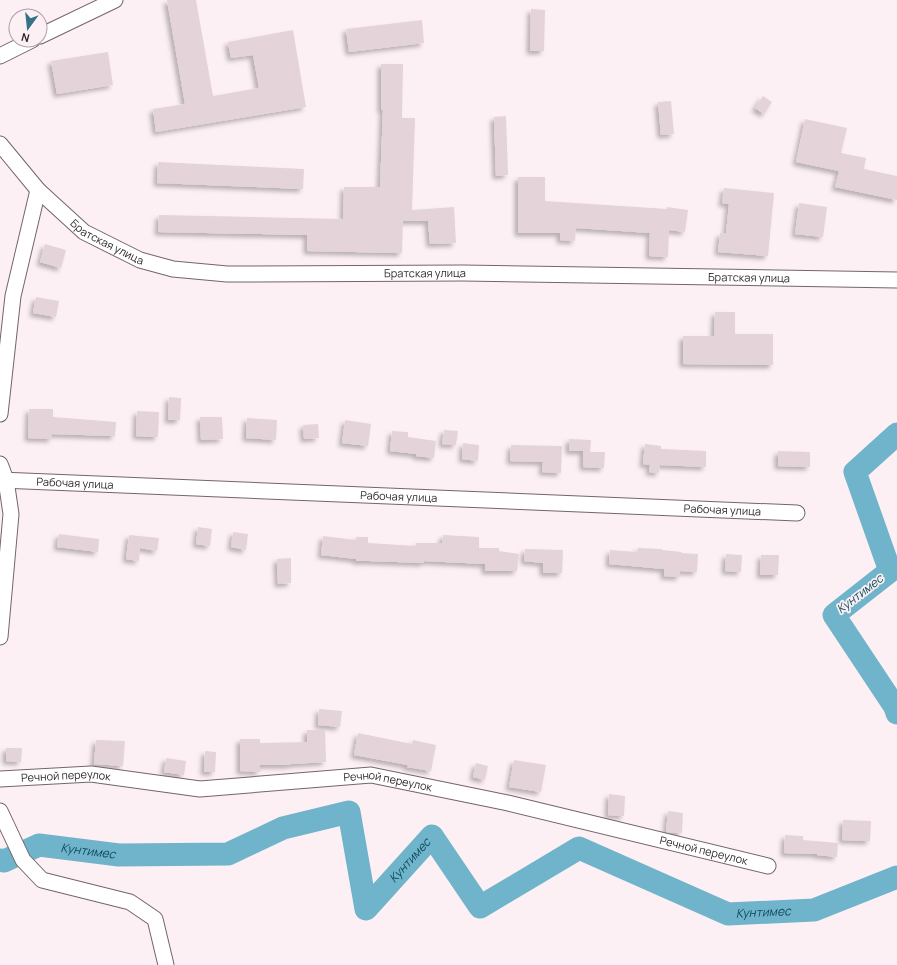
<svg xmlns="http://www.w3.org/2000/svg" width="897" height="965" viewBox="0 0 897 965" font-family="Manrope,sans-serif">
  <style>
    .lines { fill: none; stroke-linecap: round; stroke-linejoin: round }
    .river { stroke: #6fb4cb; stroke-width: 23 }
    .building { fill: #e4d4d9; filter: url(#shadow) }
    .minor-casing { stroke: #73656a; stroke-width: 17 }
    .minor { stroke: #fff; stroke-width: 15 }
    .labels { text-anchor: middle; stroke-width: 3.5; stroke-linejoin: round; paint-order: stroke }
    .street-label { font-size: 11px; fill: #30292b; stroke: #fdf0f4 }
    .water-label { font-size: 12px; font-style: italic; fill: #0e4a5b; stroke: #fdf0f4 }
  </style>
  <defs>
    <filter id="shadow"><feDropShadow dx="-3.5" dy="3.5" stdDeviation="2" flood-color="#0004"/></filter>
  </defs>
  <rect width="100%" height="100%" fill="#fdf0f4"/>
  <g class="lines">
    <g class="river">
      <path d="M897,434l-42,38 35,99 -56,44 61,92 2,6"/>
      <path id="s1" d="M0,860l4,1 35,-16 80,10 109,-1 55,-26 66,-16 17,97 66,-73 48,71 99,-59 149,66 86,-4 83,-33"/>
    </g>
  </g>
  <path class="building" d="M167,0h29l17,96 46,-8 -6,-33 -22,3 -3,-16 65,-12 13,77 -150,25 -3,-23 32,-5z
    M531,9l14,1 -1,41h-14z
    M422,20l2,23 -75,9 -3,-23z
    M108,52l5,33 -56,9 -6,-33z
    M381,64h22l-1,54h13l-3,92 42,-3 2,36 -26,1 -2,-23h-25l-1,32 -95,-2v-16l-149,-3 1,-17 184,4 1,-32h36l3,-77 -2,-1z
    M763,96l9,6 -8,12 -9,-6z
    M671,101l3,33 -13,1 -3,-33z
    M506,116l2,59 -12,1 -2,-59z
    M805,119l42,9 -6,25 25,5 -2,11 33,7v24l-62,-13 4,-16 -43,-9z
    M158,162l146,7 -1,20 -146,-6z
    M518,177h27v24l122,8v-2l21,3 -3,22 -16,-2 -1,27 -19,-1 1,-23 -74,-5 -1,13 -15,-1v-7h-42z
    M724,188l50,5 -6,63 -50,-4 2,-19 6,1 3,-30 -7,-1z
    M799,203l28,4 -4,30 -28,-3z
    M45,244l21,6 -5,18 -21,-6z
    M36,297l23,4 -3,16 -23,-4z
    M715,312h20v22h38v31l-90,-1v-28h31z
    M169,397l12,1 -1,22h-12z
    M29,409h24v8l63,5 -1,14 -63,-2v5l-24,-1z
    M137,411l22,1 -1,25 -22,-1z
    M200,417h22l1,22 -22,1z
    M247,418l30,2 -1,20 -30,-2z
    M345,420l26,4 -3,22 -26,-3z
    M318,424l1,14 -15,1 -1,-14z
    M444,430l14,1 -2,14 -14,-1z
    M392,431l16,1v5l28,4 -2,17 -18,-2 1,-2 -27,-3z
    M569,439l22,1 -1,12h15l-1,16 -21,-1v-16h-14z
    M463,443l16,2 -1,16 -16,-2z
    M645,444l16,2v3l45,2v16l-46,-2 -1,8 -10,-1 1,-7 -7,-1z
    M511,445l51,1 -1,27 -19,-1 1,-10 -33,-1z
    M778,451l32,1v15l-32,-1z
    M198,527l14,2 -2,17 -14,-2z
    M233,532l15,2 -2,16 -15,-3z
    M59,534l40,5 -1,13 -41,-5z
    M129,535l30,3 -2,13 -17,-3 -1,13 -13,-2z
    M443,535l36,2v11h20v3l20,3 -2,17h-32v-7l-61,-3v2l-56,-2h-12v-2l-35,-4 2,-19 33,4v-3h12v6l48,3v-3h26z
    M638,548l24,1v1l20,2 -1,1 17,1 -1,18 -17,-1v6l-16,-1v-7l-55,-5 1,-14 27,2z
    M525,549l38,1 -1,23h-19v-10l-19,-2z
    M726,554l16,1 -1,17 -16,-1z
    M761,555h18l-1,20h-18z
    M291,558v25l-13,1 -1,-25z
    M319,709l23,2 -2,16 -22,-2z
    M307,730h18l1,32 -35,2v1h-31v7l-20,-1v-32h20v4l47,-1z
    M358,733l54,11 1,-4 23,5 -5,26 -24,-4 1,-2 -54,-10z
    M96,740l29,1 -2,25 -29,-2z
    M6,748h16l-1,14 -15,-1z
    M205,751l11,1 -1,20h-11z
    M166,758l20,3 -2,14 -20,-3z
    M514,760l32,5 -5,27 -32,-5z
    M476,763l12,3 -3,14 -12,-3z
    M609,794l16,2 -1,20 -16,-1z
    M668,811l15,2 -1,20 -16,-1z
    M843,820l28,1 -1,20 -28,-1z
    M785,835l18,1v4l35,3 -1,14 -20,-2v-1l-33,-1z"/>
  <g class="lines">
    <defs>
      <g id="minor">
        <path d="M40,36l75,-36"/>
        <path d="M0,56l32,-16"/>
        <path id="s2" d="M0,144l38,46 46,42 56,28 33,9 54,5 236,-1 434,7"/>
        <path d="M0,414l13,-118 25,-106"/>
        <path d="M0,464l6,16 5,34 -11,123"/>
        <path id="s3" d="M0,480l797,33"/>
        <path id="s4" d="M0,779l91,-5 109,15 171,-14 137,28 260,63"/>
        <path d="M0,811l23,49 19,20 88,22 25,17 11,46"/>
      </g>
    </defs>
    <use href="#minor" class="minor-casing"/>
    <use href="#minor" class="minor"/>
  </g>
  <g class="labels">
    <g class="street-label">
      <text dy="4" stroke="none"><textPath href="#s2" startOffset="147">Братская улица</textPath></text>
      <text dy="4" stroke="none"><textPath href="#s2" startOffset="471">Братская улица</textPath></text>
      <text dy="4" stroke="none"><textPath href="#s2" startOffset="795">Братская улица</textPath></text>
      <text dy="4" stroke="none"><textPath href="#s3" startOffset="75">Рабочая улица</textPath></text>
      <text dy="4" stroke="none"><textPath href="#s3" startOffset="399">Рабочая улица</textPath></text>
      <text dy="4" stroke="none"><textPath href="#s3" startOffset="723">Рабочая улица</textPath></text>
      <text dy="4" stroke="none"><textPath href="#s4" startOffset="66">Речной переулок</textPath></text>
      <text dy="4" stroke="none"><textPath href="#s4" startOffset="390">Речной переулок</textPath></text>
      <text dy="4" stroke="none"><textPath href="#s4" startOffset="714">Речной переулок</textPath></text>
    </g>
    <g class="water-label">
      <text transform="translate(860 594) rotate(-38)" y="4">Кунтимес</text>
      <text dy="4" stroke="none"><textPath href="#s1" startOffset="92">Кунтимес</textPath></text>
      <text dy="4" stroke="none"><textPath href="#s1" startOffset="525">Кунтимес</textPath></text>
      <text dy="4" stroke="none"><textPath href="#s1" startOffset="957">Кунтимес</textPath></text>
    </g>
  </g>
  <g transform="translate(28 28) rotate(195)"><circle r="19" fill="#fdf0f4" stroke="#aba0a4"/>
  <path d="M0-3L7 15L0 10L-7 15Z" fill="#337287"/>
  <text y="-6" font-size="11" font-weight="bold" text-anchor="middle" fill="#30292b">N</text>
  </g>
</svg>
